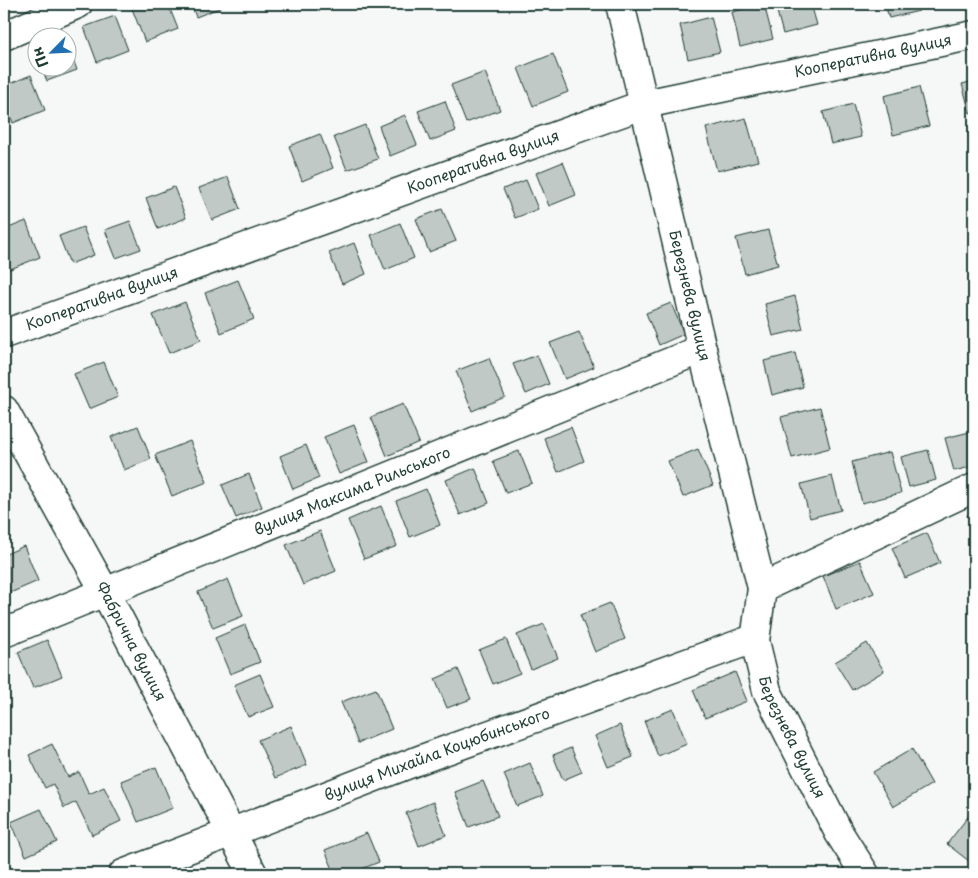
<svg xmlns="http://www.w3.org/2000/svg" width="978" height="878" viewBox="0 0 978 878" font-family="'Playpen Sans',sans-serif">
  <style>
    .building { fill: #c0c9c6; stroke: #1f3d34 }
    .lines { fill: none; stroke-linecap: round; stroke-linejoin: round }
    .minor-casing { stroke: #1f3d34; stroke-width: 31 }
    .minor { stroke: #fff; stroke-width: 28 }
    .labels { text-anchor: middle; stroke-width: 4; stroke-linejoin: round; paint-order: stroke }
    .street-label { font-size: 15px; fill: #1f3d34; stroke: #fff }
  </style>
  <rect width="100%" height="100%" fill="#f6f7f7"/>
  <filter id="ink" filterUnits="userSpaceOnUse"><feTurbulence type="fractalNoise" baseFrequency=".02" numOctaves="2"/><feDisplacementMap in="SourceGraphic" scale="10" xChannelSelector="R" yChannelSelector="G"/><feConvolveMatrix kernelMatrix="1 2 1 2 8 2 1 2 1" color-interpolation-filters="sRGB"/></filter>
  <g filter="url(#ink)">
    <path class="building" d="M137,4h31l10,25 -33,13 -14,-36z
      M191,4h30l1,3 -26,10z
      M764,4l9,35 -33,8 -8,-35z
      M775,4h36l6,21 -34,9z
      M885,4h32l2,7 -30,7z
      M115,16l13,34 -31,12 -13,-35z
      M711,17l9,35 -32,7 -8,-34z
      M68,45l9,25 -30,11 -5,-13h26z
      M553,54l15,38 -35,14 -15,-38z
      M485,72l15,38 -34,13 -15,-38z
      M31,75l14,35 -32,13 -9,-25v-12z
      M974,81v30l-4,2 -8,-29z
      M919,87l10,39 -36,9 -9,-39z
      M445,101l11,30 -26,10 -12,-30z
      M853,104l8,33 -30,7 -8,-32z
      M405,115l12,30 -27,11 -11,-30z
      M746,118l12,43 -41,10 -11,-43z
      M365,125l13,34 -31,11 -13,-33z
      M974,131v24l-6,-23z
      M320,134l13,34 -31,13 -13,-35z
      M563,162l13,33 -27,11 -13,-33z
      M228,177l12,32 -28,11 -13,-32z
      M526,180l12,29 -23,9 -12,-29z
      M174,187l12,31 -28,11 -12,-31z
      M442,209l14,32 -27,11 -13,-33z
      M26,221l14,36 -32,13 -4,-10v-30z
      M130,221l11,28 -25,9 -11,-28z
      M400,223l14,35 -29,12 -14,-35z
      M83,227l11,28 -24,9 -11,-28z
      M768,230l10,35 -33,9 -9,-36z
      M354,243l12,31 -24,10 -13,-31z
      M238,280l16,39 -33,14 -16,-40z
      M795,296l8,33 -30,7 -8,-32z
      M185,302l16,38 -32,13 -16,-38z
      M671,303l13,31 -25,11 -13,-32z
      M579,332l15,35 -29,12 -15,-36z
      M795,353l8,34 -31,8 -8,-34z
      M537,355l12,29 -23,10 -13,-30z
      M489,358l16,39 -33,14 -16,-40z
      M104,362l14,35 -29,12 -15,-35z
      M403,404l16,38 -32,14 -16,-39z
      M820,407l10,41 -38,10 -11,-41z
      M354,425l15,37 -30,12 -15,-37z
      M138,426l13,33 -27,11 -13,-33z
      M571,427l13,34 -26,11 -14,-34z
      M974,431v35l-20,5 -9,-33z
      M190,441l17,41 -35,14 -17,-41z
      M306,445l13,33 -26,11 -13,-33z
      M698,449l15,36 -30,12 -15,-36z
      M928,450l8,30 -27,7 -8,-30z
      M519,451l13,32 -26,10 -13,-32z
      M890,452l11,41 -39,10 -10,-41z
      M475,468l14,35 -29,12 -14,-35z
      M249,474l13,33 -26,11 -14,-33z
      M832,476l9,34 -31,8 -9,-34z
      M426,489l14,36 -30,12 -14,-36z
      M381,506l16,40 -33,13 -16,-39z
      M974,512v19l-7,-16z
      M320,531l16,40 -33,14 -17,-40z
      M927,533l13,30 -35,15 -13,-30z
      M24,546l14,35 -28,12 -6,-16v-22z
      M860,561l14,32 -38,16 -13,-33z
      M228,579l15,37 -30,12 -15,-36z
      M610,603l15,36 -30,13 -15,-37z
      M544,624l14,34 -27,11 -14,-34z
      M245,625l15,37 -30,12 -15,-36z
      M506,639l14,34 -27,11 -14,-34z
      M47,640l15,36 -29,12 -15,-36z
      M867,643l17,28 -32,19 -17,-28z
      M458,669l13,30 -24,9 -12,-29z
      M735,672l12,29 -42,17 -12,-28z
      M260,674l14,33 -26,10 -14,-32z
      M376,689l16,40 -34,14 -17,-41z
      M673,709l14,35 -29,12 -14,-35z
      M620,725l13,32 -25,10 -13,-31z
      M291,726l16,39 -32,13 -17,-38z
      M52,744l16,33 11,-5 10,22 15,-7 17,34 -29,14 -16,-33 -12,6 -11,-24 -8,4 -16,-33z
      M571,748l11,24 -19,8 -10,-25z
      M912,749l20,35 -39,23 -20,-35z
      M530,763l13,33 -26,10 -13,-32z
      M156,767l17,41 -35,14 -17,-41z
      M483,781l15,35 -29,11 -14,-35z
      M433,802l13,33 -27,11 -13,-33z
      M41,809l16,33 -31,14 -15,-34z
      M974,809v56l-27,-21z
      M367,833l12,29 -30,12h-14l-10,-24z"/>
    <g class="lines">
      <defs>
        <g id="minor">
          <path id="s1" d="M620,4l82,345 60,239 -7,53 12,50 72,142 26,41"/>
          <path d="M4,36l74,-32"/>
          <path id="s2" d="M4,334l641,-230 329,-69"/>
          <path id="s3" d="M4,410l101,182 148,282"/>
          <path d="M762,588l212,-100"/>
          <path id="s4" d="M4,633l698,-284"/>
          <path id="s5" d="M123,874l299,-115 323,-117 10,-1"/>
        </g>
      </defs>
      <use href="#minor" class="minor-casing"/>
      <use href="#minor" class="minor"/>
    </g>
  </g>
  <g class="labels">
    <g class="street-label">
      <text dy="5" stroke="none"><textPath href="#s2" startOffset="914">Кооперативна вулиця</textPath></text>
      <text dy="5" stroke="none"><textPath href="#s2" startOffset="509">Кооперативна вулиця</textPath></text>
      <text dy="5" stroke="none"><textPath href="#s1" startOffset="300">Березнева вулиця</textPath></text>
      <text dy="5" stroke="none"><textPath href="#s2" startOffset="104">Кооперативна вулиця</textPath></text>
      <text dy="5" stroke="none"><textPath href="#s4" startOffset="376">вулиця Максима Рильського</textPath></text>
      <text dy="5" stroke="none"><textPath href="#s3" startOffset="264">Фабрична вулиця</textPath></text>
      <text dy="5" stroke="none"><textPath href="#s1" startOffset="758">Березнева вулиця</textPath></text>
      <text dy="5" stroke="none"><textPath href="#s5" startOffset="336">вулиця Михайла Коцюбинського</textPath></text>
    </g>
  </g>
  <rect width="978" height="878" fill="none" stroke="#fff" stroke-width="20"/>
  <rect x="10" y="10" width="958" height="858" fill="none" stroke="#1f3d34" stroke-width="2" filter="url(#ink)"/>
  <g transform="translate(52 52) rotate(246)"><circle r="24" fill="#ffffff" stroke="#a5b1ae"/>
  <path d="M0-4L9 19L0 12L-9 19Z" fill="#1f6fb2"/>
  <text y="-8" font-size="14" font-weight="bold" text-anchor="middle" fill="#1f3d34">Пн</text>
  </g>
</svg>
